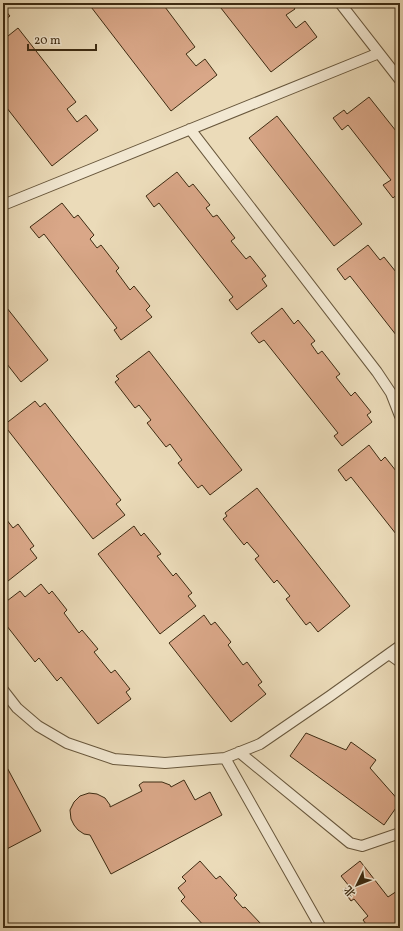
<svg xmlns="http://www.w3.org/2000/svg" width="403" height="931" viewBox="0 0 403 931" font-family="Vollkorn,'Noto Serif SC',serif">
  <style>
    .building { fill: #d9a788; stroke: #3d2b12 }
    .lines { fill: none; stroke-linecap: round; stroke-linejoin: round }
    .lane-casing { stroke: #68573c; stroke-width: 12 }
    .lane { stroke: #f2e8d2; stroke-width: 10 }
  </style>
  <rect width="100%" height="100%" fill="#ebdbb9"/>
  <filter id="stains"><feTurbulence type="fractalNoise" baseFrequency=".005" numOctaves="4"/><feColorMatrix values="0 0 0 0 .2 0 0 0 0 .09 0 0 0 0 .02 0 0 0 .5 -.17"/></filter>
  <radialGradient id="worn" r=".72"><stop offset=".6" stop-color="#630" stop-opacity="0"/><stop offset="1" stop-color="#630" stop-opacity=".3"/></radialGradient>
  <path class="building" d="M88,3h74l33,44 -9,7 10,12 9,-7 12,16 -46,36z
    M217,3h74l4,6 -9,6 10,13 9,-7 12,16 -46,35z
    M3,8l7,8 -7,5z
    M18,28l58,74 -9,7 10,13 9,-7 12,15 -46,36 -49,-63v-73l5,6z
    M369,97l31,39v56l-7,6 -10,-13 8,-5 -43,-55 -6,5 -9,-12 11,-8 3,4z
    M277,116l85,108 -28,22 -85,-108z
    M177,172l12,15 4,-3 17,21 -4,3 7,9 4,-2 18,23 -4,3 15,18 4,-3 16,20 -4,3 5,7 -30,24 -8,-10 4,-3 -74,-94 -5,4 -8,-11z
    M62,203l12,15 4,-3 16,20 -4,4 7,9 4,-3 18,23 -3,3 14,19 4,-4 16,20 -4,4 6,7 -31,23 -7,-10 3,-2 -73,-94 -5,4 -9,-11z
    M368,245l12,15 4,-3 16,20v1l-3,3 3,4v55l-50,-64 -5,4 -8,-11z
    M3,303l45,57 -27,22 -18,-23z
    M282,308l12,16 4,-4 17,21 -4,3 7,10 4,-3 18,23 -4,3 15,19 4,-4 16,20 -4,3 5,7 -30,24 -8,-10 4,-3 -74,-93 -5,3 -8,-10z
    M149,351l93,119 -32,25 -8,-10 -4,3 -20,-25 4,-3 -12,-16 -4,3 -19,-24 4,-3 -12,-15 -4,3 -20,-26 4,-3 -3,-3z
    M35,401l5,6 5,-4 76,97 -5,4 9,11 -32,24 -89,-114z
    M369,445l12,16 4,-4 15,19v4l-2,2 2,3v54l-49,-62 -5,4 -8,-11z
    M257,488l93,118 -32,26 -8,-10 -4,3 -20,-26 4,-3 -13,-16 -3,3 -19,-24 4,-3 -12,-14 -3,3 -21,-26 4,-3 -2,-3z
    M3,515l10,13 5,-4 16,22 -4,3 7,9 -34,27z
    M134,526l7,10 3,-3 17,21 -4,2 16,20 3,-3 16,20 -4,3 8,10 -36,28 -62,-80z
    M41,584l8,10 3,-3 15,19 -3,3 15,20 3,-3 16,19 -4,3 17,21 4,-3 15,19 -4,3 5,7 -33,25 -37,-47 -4,4 -18,-23 -4,4 -32,-41v-17l17,-13 5,6z
    M204,615l7,10 4,-3 16,20 -3,3 15,20 4,-3 15,20 -4,3 8,9 -35,28 -62,-79z
    M306,733l40,17 5,-8 25,18 -6,8 30,34 -16,23 -94,-69z
    M3,760l38,71 -38,20z
    M184,780l11,20 15,-8 12,23 -111,59 -21,-39 -6,-1 -6,-4 -4,-5 -3,-6 -1,-9 4,-8 6,-6 9,-3 8,1 8,4 5,7v2l32,-16 -3,-6 4,-3h19l8,3 1,2z
    M200,861l16,18 4,-3 17,19 -3,3 9,10 2,-1 16,17 -2,2 2,2h-47l-3,-3 -3,3h-2l-25,-27 4,-4 -7,-9 8,-7 -4,-4z
    M360,861l28,36 12,-8v39h-31l-6,-8 5,-4 -14,-17 -3,2 -8,-11 6,-4 -8,-10z"/>
  <g class="lines">
    <defs>
      <path id="lane" d="M340,3l60,77
        M190,129l187,243 14,21 9,23
        M3,205l376,-152
        M389,654l11,8
        M3,690l14,18 21,18 29,17 47,16 51,4 60,-5 35,-14 70,-48 70,-50
        M239,752l111,91 12,3 38,-13
        M225,758l96,170"/>
    </defs>
    <use href="#lane" class="lane-casing"/>
    <use href="#lane" class="lane"/>
  </g>
  <rect width="403" height="931" fill="none" stroke="#ebdbb9" stroke-width="16"/>
  <rect x="4" y="4" width="395" height="923" fill="none" stroke="#3d2b12" stroke-width="2"/>
  <rect x="8" y="8" width="387" height="915" fill="none" stroke="#3d2b12"/>
  <g transform="translate(357 885) rotate(227)" stroke="#f2e8d2" stroke-width="3" paint-order="stroke">
  <path d="M0-3L7 15L0 10L-7 15Z" fill="#3d2b12"/>
  <text y="-6" font-size="11" font-weight="bold" text-anchor="middle" fill="#3d2b12">北</text>
  </g>
  <path d="M28 44v6h68v-6" fill="none" stroke="#3d2b12" stroke-width="2"/>
  <text x="34" y="44" font-size="12" fill="#3d2b12" stroke="#f2e8d2" stroke-width="3" paint-order="stroke">20 m</text>
  <rect width="100%" height="100%" filter="url(#stains)"/>
  <rect width="100%" height="100%" fill="url(#worn)"/>
</svg>
